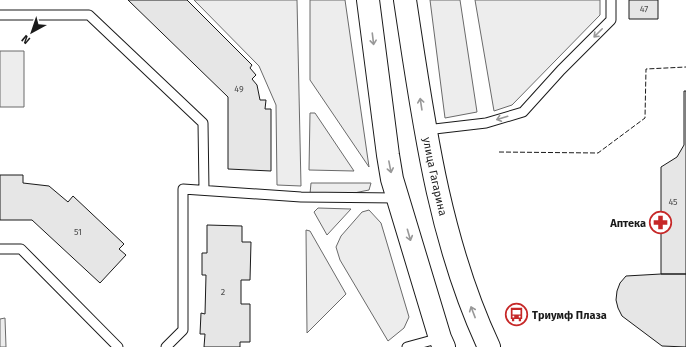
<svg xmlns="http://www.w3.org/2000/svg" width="686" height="347" viewBox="0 0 686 347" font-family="'Fira Sans',sans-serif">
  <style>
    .green { fill: #ededed; stroke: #6a6a6a }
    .building { fill: #e6e6e6; stroke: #1a1a1a }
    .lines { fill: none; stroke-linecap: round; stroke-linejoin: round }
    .lane-casing { stroke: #1a1a1a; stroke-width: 11 }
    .secondary-casing { stroke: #1a1a1a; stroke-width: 24 }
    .lane { stroke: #fff; stroke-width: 9 }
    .secondary { stroke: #fff; stroke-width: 22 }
    .fence { stroke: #1a1a1a; stroke-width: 1; stroke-dasharray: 5 2; stroke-linecap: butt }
    .oneway { stroke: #989898 }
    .labels { text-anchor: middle; stroke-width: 3; stroke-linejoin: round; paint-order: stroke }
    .number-label { font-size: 9px; fill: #4d4d4d }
    .street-label { font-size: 11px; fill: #1a1a1a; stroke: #fff }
    .poi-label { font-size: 11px; font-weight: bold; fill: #1a1a1a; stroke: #fff; text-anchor: end }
  </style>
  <rect width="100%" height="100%" fill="#fff"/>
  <path class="green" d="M194,0h103l4,186 -24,-1 -1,-80 -17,-39z
    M310,0h35l24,167 -59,-87z
    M430,0h30l17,112 -32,6z
    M475,0h125v15l-88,90 -18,6z
    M0,51h24v56h-24z
    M310,113h5l39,58 -45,-1z
    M311,183h60l-2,7 -15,3 -44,1z
    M318,208l33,1 -24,26 -13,-23z
    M369,210l12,13 28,94 -5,11 -16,13 -48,-81 -4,-13 5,-11 21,-24z
    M306,230l4,1 36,63 -39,39z
    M5,318l1,29h-6v-28z"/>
  <path class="building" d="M128,0h59l65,65 -2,3 6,7 -4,4 5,6 3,15h6l-1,9h6v62l-43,-2v-72z
    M629,0h29v19h-29z
    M684,91h2v183h-25v-107l16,-10 7,-12z
    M0,175h23v8l26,3 19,16 5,-6 51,48 -5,5 7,6 -26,28 -68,-63h-32z
    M207,225l35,1v16h9l-1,38h-9v24h9v38h-10v5h-36l1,-13h-5l1,-21 4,1 1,-39h-4v-22h5z
    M661,274h25v73l-24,-1 -40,-30 -4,-8 -2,-8 1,-9 3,-8 6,-7z"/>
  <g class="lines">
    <defs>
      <path id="lane" d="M0,15h89l114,108 1,67
        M426,130l60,-7 37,-11 38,-42 50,-50v-20
        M0,249h21l97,98
        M166,347l17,-17v-141l118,8 97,1
        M407,347l33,-9"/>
      <g id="secondary">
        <path d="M368,0l20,155 4,24 48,159 4,9"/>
        <path id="s1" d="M405,0c18,118 33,238 84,347"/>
      </g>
    </defs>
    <use href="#lane" class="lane-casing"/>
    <use href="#secondary" class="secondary-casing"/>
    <use href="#lane" class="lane"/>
    <use href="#secondary" class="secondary"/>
    <path class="fence" d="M499,152l99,1 47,-35 1,-49 40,-2"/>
  </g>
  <defs><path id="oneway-shaft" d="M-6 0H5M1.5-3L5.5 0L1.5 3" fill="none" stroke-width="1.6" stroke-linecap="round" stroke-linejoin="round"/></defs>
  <g class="oneway">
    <use href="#oneway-shaft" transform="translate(598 33) rotate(135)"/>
    <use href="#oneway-shaft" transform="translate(373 39) rotate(83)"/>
    <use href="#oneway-shaft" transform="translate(421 104) rotate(-99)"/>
    <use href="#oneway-shaft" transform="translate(502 118) rotate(163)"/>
    <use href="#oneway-shaft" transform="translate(390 167) rotate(79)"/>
    <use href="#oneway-shaft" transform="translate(409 235) rotate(74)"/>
    <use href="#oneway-shaft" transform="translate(473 312) rotate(-111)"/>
  </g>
  <defs>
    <symbol id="pharmacy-ring" viewBox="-11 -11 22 22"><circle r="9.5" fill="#fff" stroke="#c62828" stroke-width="1.5"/><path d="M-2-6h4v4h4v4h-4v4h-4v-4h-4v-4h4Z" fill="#c62828"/></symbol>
    <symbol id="bus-ring" viewBox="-11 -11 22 22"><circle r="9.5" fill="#fff" stroke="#c62828" stroke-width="1.5"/><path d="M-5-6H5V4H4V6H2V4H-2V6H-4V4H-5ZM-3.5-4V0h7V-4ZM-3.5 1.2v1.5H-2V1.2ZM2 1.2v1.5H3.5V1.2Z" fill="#c62828"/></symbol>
  </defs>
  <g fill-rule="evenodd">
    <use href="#pharmacy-ring" x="648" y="210" width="25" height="25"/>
    <use href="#bus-ring" x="504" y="302" width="25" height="25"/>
  </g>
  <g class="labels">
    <g class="number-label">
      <text x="644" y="12">47</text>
      <text x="239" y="92">49</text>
      <text x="673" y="205">45</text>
      <text x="78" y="235">51</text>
      <text x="223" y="295">2</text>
    </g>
    <g class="street-label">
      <text dy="4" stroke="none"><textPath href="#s1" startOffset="179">улица Гагарина</textPath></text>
    </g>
    <g class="poi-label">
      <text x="646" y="227">Аптека</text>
      <text x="532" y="319" text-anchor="start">Триумф Плаза</text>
    </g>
  </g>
  <g transform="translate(32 32) rotate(220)" stroke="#ffffff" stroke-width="3" paint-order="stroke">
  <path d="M0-3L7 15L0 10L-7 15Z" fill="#1a1a1a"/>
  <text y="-6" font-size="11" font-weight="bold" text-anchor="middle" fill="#1a1a1a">N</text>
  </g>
</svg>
